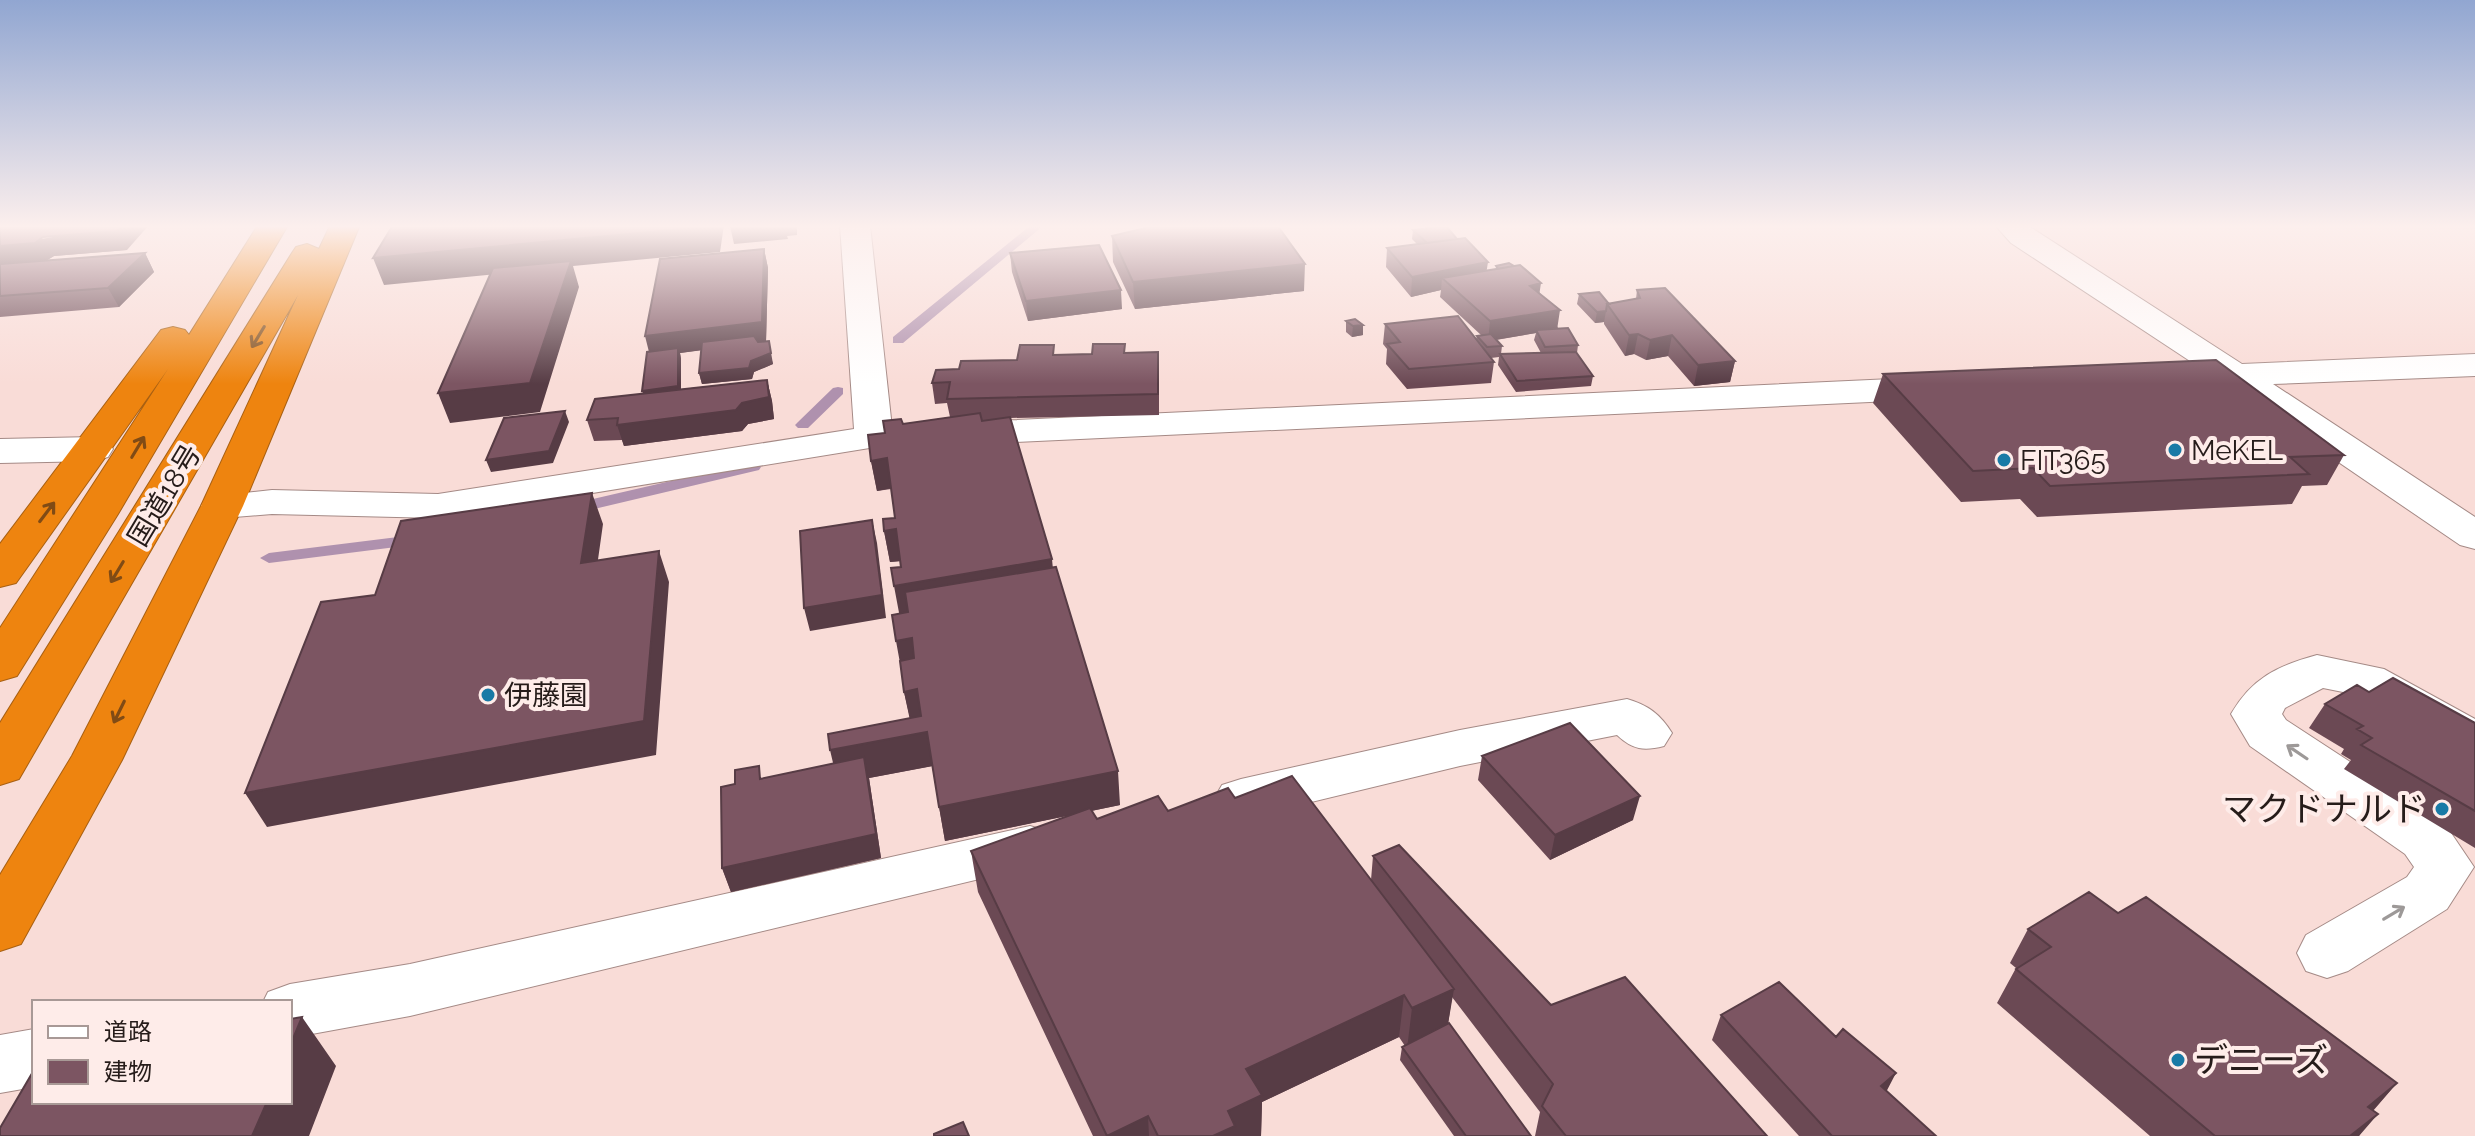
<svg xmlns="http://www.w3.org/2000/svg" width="2475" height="1136" viewBox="0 0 2475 1136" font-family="Raleway,'Noto Sans JP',sans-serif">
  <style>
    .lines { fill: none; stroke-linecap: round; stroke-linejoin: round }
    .stream { fill: #af91ae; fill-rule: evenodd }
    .minor-casing { stroke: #a58a86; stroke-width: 2 }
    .highway-casing { stroke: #a86013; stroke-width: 2 }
    .minor { fill: #fff; fill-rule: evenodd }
    .highway { fill: #ee840f; fill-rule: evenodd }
    .wall { fill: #6b4954; fill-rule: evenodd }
    .shaded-wall { fill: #573c45 }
    .building { fill: #7c5562; stroke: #573c45; stroke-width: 2 }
    .oneway { stroke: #804b15 }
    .oneway2 { stroke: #9d9998 }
    .poi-dot { fill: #197aa6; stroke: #feece9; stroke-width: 3 }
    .labels { text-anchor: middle; stroke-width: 8; stroke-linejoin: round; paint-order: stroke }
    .poi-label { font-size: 28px; fill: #261c1a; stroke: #feece9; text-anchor: start }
    .street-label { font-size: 28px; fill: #261c1a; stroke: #feece9 }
    .near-poi-label { font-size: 34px; fill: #261c1a; stroke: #feece9; text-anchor: end }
  </style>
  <rect width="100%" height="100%" fill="#f9dcd7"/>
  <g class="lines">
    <path class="stream" d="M1031,225h13l-141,118h-10v-6z
      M838,387l5,1v6l-35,34h-10l-3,-3 3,-3 35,-34z
      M753,462l8,5 -2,3 -186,44 -8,-5 2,-4z
      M414,535l6,1 3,4 -3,4 -151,19 -9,-5 9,-5z"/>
    <defs>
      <path id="minor" d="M840,225h30l23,212 -5,8 -450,73 -166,-4 -50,4 -15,-3 -6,-9 6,-9 65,-7 166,4 416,-65z
        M1995,225h32l215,139 233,-10v22l-202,8 202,133v32l-15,-4 -233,-159 -52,2 -13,-3 -5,-8 5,-8 34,-4 -185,-122z
        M1935,377l13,3 5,8 -5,8 -13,3 -982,46 -14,-3 -5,-8 5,-8 14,-3z
        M94,437l14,4 5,8 -5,8 -14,4 -94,2v-24z
        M2317,655l67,14 91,50v41l-18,-5 -104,-61 -30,-6 -38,20 -3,6 4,6 159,104 29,43 -27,42 -99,62 -21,7 -21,-7 -9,-18 9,-18 101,-58 7,-10 -9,-13 -155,-108 -19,-32c21,-36 46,-48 86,-59z
        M1627,699c21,6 33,15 45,34l-8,13c-20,5 -31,4 -47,-11l-157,31 -219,53 -19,-6 -8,-14 8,-14 19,-6 219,-49z
        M1030,826l20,6 8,15 -8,15 -640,154 -120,22v-36h-27l5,-10 22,-8 120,-20z
        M34,1029v58l-34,6v-58z"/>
      <path id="highway" d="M258,225h30l-170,289 -101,162 -17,5v-53l168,-259 -152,214 -16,4v-43l161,-214 12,-3 12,3 4,5z
        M327,225l32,2 -116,279 -121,254 -101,184 -21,7v-76l72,-119 129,-250 97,-211 -279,484 -19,6v-62l292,-470 4,-6 11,-3 12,5 10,-21z"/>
    </defs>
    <use href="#minor" class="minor-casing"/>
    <use href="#highway" class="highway-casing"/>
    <use href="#minor" class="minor"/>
    <use href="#highway" class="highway"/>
  </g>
  <path class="wall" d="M1413,230l44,9 29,32 10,-2v-3l44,27 18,35 20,17 -1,8 16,23 -2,10 -75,6 -18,-27 1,-8 -8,1 3,4 -3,21 -84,6 -21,-25 1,-15 -4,-5 2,-20 91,15 1,-3 4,-1 -41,-38 1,-7 -30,7 -25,-30 1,-19 30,-4 -5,-5zM1536,333l-2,7 7,13 -40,1 1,-8 -6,-6z
    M1112,236l192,55 -169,18 -22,-47z
    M0,246l127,4 -73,6 -7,4 98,-7 9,19 -35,35 -119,10z
    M764,249l4,19 -2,73 7,23 -19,8 -2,7 -50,5 -3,-11 2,-23 -21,3 1,6v30l86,-9 5,21 2,18 -26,5 -6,7 -118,15 -2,-6 -28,1 -7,-21 56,-27 6,-42z
    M1010,253l112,56 -94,12 -16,-49z
    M1637,290l98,71 -5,21 -36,4 -26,-30 -22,4 -12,-6 -9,2 -21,-32v-2l-9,1 -18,-19 2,-10 30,10 27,-5z
    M1355,319l8,16 -11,2 -6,-5v-11z
    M1125,344v9l34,20v42l-149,3 110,387 -29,6 6,8 71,-8 67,-13 136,82 2,-24 178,149 216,131h-232l5,-24 -88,-115 -4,27 83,112h-77l-54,-76 2,-13 3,-1 -6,-9 -137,65 -1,34h-168l-115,-244 -7,-41 100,-36 -126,26 -13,-75 -63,12 12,80 -150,34 -9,-24 41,-89 70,-15 77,-46 -6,-26 -5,-78 1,-53 -10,1 -6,-31 11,-13 -4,-29 -14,2 -6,-30 14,-28 18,-9 47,-7 -3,-14 -12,1 -3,-21 27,-14 96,-14 37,-1z
    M1883,374l461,81 -17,30 -25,1 -10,18 -255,13 -17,-18 -59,3 -88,-99z
    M2325,704l150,19v125l-131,-79 7,-9 -10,-6 3,-5 -35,-21z
    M1482,756l151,64 -83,40 -72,-80z
    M2118,913l279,170 -24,28 -14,25h-209l-153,-133 19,-35 -6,-5 18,-34z
    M1721,1015l165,76 50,45h-137l-87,-96z"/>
  <path class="shaded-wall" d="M123,225h26l-22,25 -73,6 -8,5 -46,22v-37z
    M159,225h24l-23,2z
    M714,225h10l-4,27 -147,14 6,21 -39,125 -90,11 -12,-30 131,-126 -185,18 -11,-27z
    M738,225h59v10l-10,1 1,3 -54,5 -4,-18z
    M764,249l4,19 -2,74 -86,11 1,6v38l-35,5 -4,-11 8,-35 -5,-20z
    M145,253l9,19 -35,35 -11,-19z
    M1488,262l-3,19 -43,-3 -1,12 -30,7 1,-20z
    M1305,264l-1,27 -169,18 -2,-27z
    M1541,283l-3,20 -8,-17z
    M1121,290l1,19 -94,12 -2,-20z
    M1560,310l-3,20h-21v3l-48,8 2,-20z
    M1606,311l-2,11 -9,1 2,-11z
    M1363,325v10l-11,2 1,-11z
    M1638,334l-4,20 -9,2 4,-21z
    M1672,335l-4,21 -22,4 4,-20z
    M769,341l4,23 -19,8 -2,7 -50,5 -3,-11 52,-12z
    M1735,361l-5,21 -36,4 4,-21z
    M767,380l5,21 2,18 -26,5 -6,7 -118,15 -7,-21z
    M565,411l4,11 -16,41 -62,9 -5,-12z
    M887,458l5,30 -15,3 -6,-30z
    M592,493l11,31 -10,71 -12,-32z
    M872,520l5,23 9,75 -76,13 -6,-23z
    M896,529l6,32 -12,1 -6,-31z
    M659,551l10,31 -13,173 -389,72 -22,-34z
    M1052,559l3,32 -155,27 -6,-32z
    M912,638l6,33 -16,3 -6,-33z
    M917,689l6,33 -12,3 -7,-33z
    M927,732l6,34 -64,12 12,80 -150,34 -9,-24 116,-84 -8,-34z
    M1118,771l2,34 -175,36 -6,-34z
    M1640,796l-7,24 -83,40 5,-25z
    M1454,989l-7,41 -40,19 5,-41z
    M1404,995l-5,42 -137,65 -1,34h-48l33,-67z
    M302,1017l34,49 -27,70h-57l15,-34h23v-56z
    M1896,1073l-13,25 -2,-12z
    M2397,1083l-30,34 1,-10z
    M2378,1114l-19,22h-9z
    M1148,1116l1,20h-41z"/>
  <path class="building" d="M0,225h123l-6,6 -74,6 -8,6 -35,3z
    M393,225h321v1l-341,32z
    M1158,225h119l28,39 -172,18 -21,-46z
    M1446,226l11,13 -30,4 -14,-13z
    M1465,238l23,24 -76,15 -25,-29z
    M1099,245l22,45 -95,11 -16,-48z
    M764,249l-2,73 -117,14 15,-77z
    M145,253l-37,35 -108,8v-32z
    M571,261l-41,122 -92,10 55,-125z
    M1509,263l5,3 -16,3 -2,-3z
    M1520,265l21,18 -11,3 30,24 -70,11 -48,-43z
    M1665,288l70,73 -37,4 -26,-30 -22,5 -12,-6 -9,1 -22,-31 33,-6 -3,-8z
    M1599,292l10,12h-2l-1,7 -9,1 -18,-18z
    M1458,316l36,46 -85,7 -22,-25 13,-2 -15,-18z
    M1355,319l8,6 -10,1 -7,-5z
    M1568,328l10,17 -33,2 -9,-17z
    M1491,334l11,12 -15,1 -10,-11z
    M754,336l4,6 11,-1 2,12 -20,8 -2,7 -50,5 3,-31z
    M1093,344h32l-1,9 34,-1v42l-211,5 3,-17 -18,1 4,-13 23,-1 2,-8 56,-1 3,-15h34l-1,10 39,-1z
    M678,348v38l-36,5 5,-39z
    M1576,352l17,24 -76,5 -17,-27z
    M2216,360l128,95 -54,2 19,17 -259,12 -17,-18 -60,3 -90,-97z
    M767,380l2,17 -27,6 -6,7 -119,15 1,-7 -31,2 8,-21z
    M565,411l-16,40 -63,9 18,-42z
    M980,413l2,8 28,-4 42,142 -158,27 -3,-18 10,-1 -5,-38 -12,2 -1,-12 12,-1 -8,-60 -16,3 -3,-26 17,-2 -2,-12 18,-2 2,5z
    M592,493l-11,70 78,-12 -15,170 -399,72 76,-191 54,-7 26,-74z
    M872,520l10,75 -78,13 -4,-77z
    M1056,567l62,204 -179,36 -12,-75 -97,18 -2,-16 93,-18 -4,-27 -13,3 -4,-31 14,-3 -2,-20 -16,3 -4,-26 16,-3 -3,-20z
    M2393,678l82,45v88l-114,-66 11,-7 -15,-9 6,-3 -38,-22 32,-19 12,7z
    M1570,723l70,73 -85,39 -73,-79z
    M864,757l12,77 -154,34 -1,-81 14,-3v-14l24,-4 1,13z
    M1292,776l162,213 -42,19 -8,-13 -158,74 16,26 -34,16 7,15 -22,10h-55l-10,-20 -41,20 -136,-285 119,-43 7,11 61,-23 10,15 60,-23 7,10z
    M1399,845l152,160 74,-28 142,159h-201l-24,-30 11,-22 -180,-228z
    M2089,892l29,21 28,-16 251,186 -29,24 10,7 -28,22h-135l-199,-167 35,-22 -23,-18z
    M1779,982l57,55 7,-8 53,44 -15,13 55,50h-104l-111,-121z
    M302,1017l-12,29v-27z
    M1449,1023l82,113h-65l-64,-89z
    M34,1070v32h233l-15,34h-252v-8z
    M963,1122l6,14h-35v-2z"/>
  <defs><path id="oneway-shaft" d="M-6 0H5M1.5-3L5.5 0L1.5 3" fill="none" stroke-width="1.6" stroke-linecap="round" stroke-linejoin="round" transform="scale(2)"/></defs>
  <g class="oneway">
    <use href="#oneway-shaft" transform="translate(258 337) rotate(121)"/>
    <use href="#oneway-shaft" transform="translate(138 447) rotate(-59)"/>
    <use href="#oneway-shaft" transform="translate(47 512) rotate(-53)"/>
    <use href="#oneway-shaft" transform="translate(117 572) rotate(121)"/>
    <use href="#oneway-shaft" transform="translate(119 712) rotate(116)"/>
  </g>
  <g class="oneway2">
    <use href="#oneway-shaft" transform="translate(2297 752) rotate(-146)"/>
    <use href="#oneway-shaft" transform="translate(2394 913) rotate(-31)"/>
  </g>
  <linearGradient id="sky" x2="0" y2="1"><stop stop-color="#91a6d1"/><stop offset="0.59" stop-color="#fcefed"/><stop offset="1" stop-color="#fcefed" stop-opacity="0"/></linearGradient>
  <rect width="2475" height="384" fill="url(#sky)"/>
  <g class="poi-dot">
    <circle cx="2175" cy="450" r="8"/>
    <circle cx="2004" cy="460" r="8"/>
    <circle cx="488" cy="695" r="8"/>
    <circle cx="2442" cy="809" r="8"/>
    <circle cx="2178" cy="1060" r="8"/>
  </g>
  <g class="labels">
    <g class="poi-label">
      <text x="2191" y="460">MeKEL</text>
      <text x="2020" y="470">FIT365</text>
      <text x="504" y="705">伊藤園</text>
    </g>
    <g class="street-label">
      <text transform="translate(164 495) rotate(-59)" y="10">国道18号</text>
    </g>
    <g class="near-poi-label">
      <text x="2426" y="821">マクドナルド</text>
      <text x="2194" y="1072" text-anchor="start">デニーズ</text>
    </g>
  </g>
  <rect x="32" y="1000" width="260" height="104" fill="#feece9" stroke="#a89996" stroke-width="2"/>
  <rect x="48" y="1026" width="40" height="12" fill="#ffffff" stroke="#a89996" stroke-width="2"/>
  <text x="104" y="1040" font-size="24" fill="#261c1a">道路</text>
  <rect x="48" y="1060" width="40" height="24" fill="#7c5562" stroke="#a89996" stroke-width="2"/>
  <text x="104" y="1080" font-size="24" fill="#261c1a">建物</text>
</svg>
